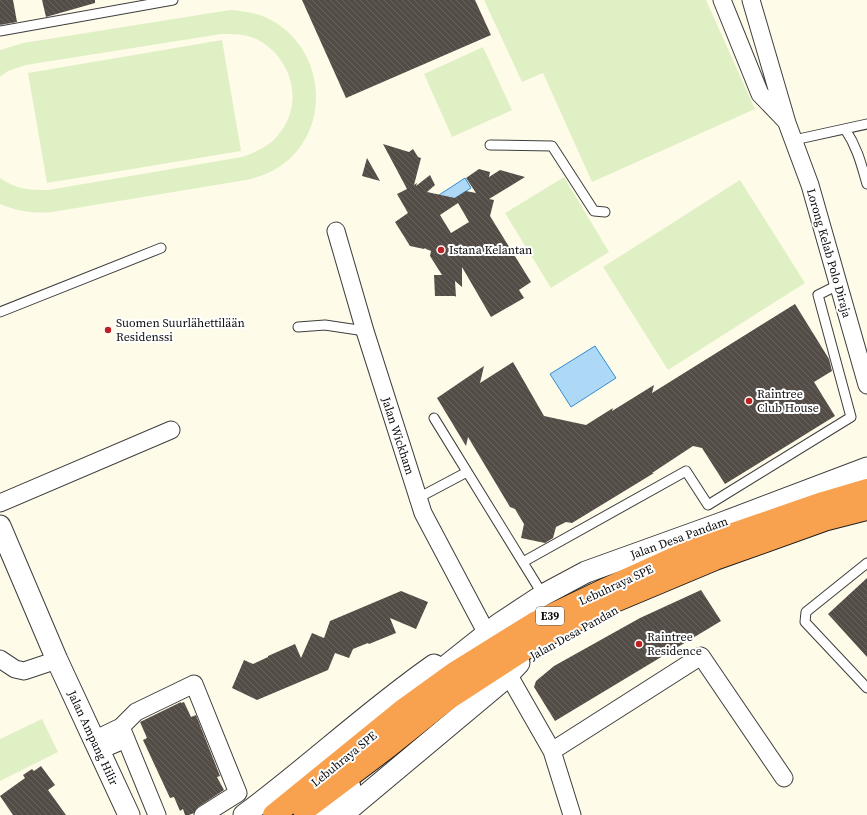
<svg xmlns="http://www.w3.org/2000/svg" width="867" height="815" viewBox="0 0 867 815" font-family="'Source Serif 4',serif">
  <style>
    .pitch { fill: #e0f0c5 }
    .water { fill: #add9f7; stroke: #328cd0 }
    .building { fill: url(#building-back-hatch); fill-rule: evenodd }
    .lines { fill: none; stroke-linecap: round; stroke-linejoin: round }
    .service-casing { stroke: #3e3e3e; stroke-width: 11 }
    .minor-casing { stroke: #3e3e3e; stroke-width: 19 }
    .tertiary-casing { stroke: #3e3e3e; stroke-width: 23 }
    .motorway-casing { stroke: #1c1c1c; stroke-width: 24 }
    .service { stroke: #fff; stroke-width: 9 }
    .minor { stroke: #fff; stroke-width: 17 }
    .tertiary { stroke: #fff; stroke-width: 21 }
    .motorway { stroke: #f8a14e; stroke-width: 22 }
    .poi-dot { fill: #be2123; stroke: #fff; stroke-width: 1.5 }
    .labels { text-anchor: middle; stroke-width: 4; stroke-linejoin: round; paint-order: stroke }
    .shield { fill: #fff; stroke: #545454; stroke-width: 1 }
    .shield-label { font-size: 11px; font-weight: bold; fill: #0b0b0b }
    .poi-label { font-size: 12px; fill: #0b0b0b; stroke: #fff; text-anchor: start }
    .street-label { font-size: 12px; fill: #0b0b0b; stroke: #fff }
  </style>
  <defs>
    <pattern id="building-back-hatch" width="6" height="6" patternUnits="userSpaceOnUse"><rect width="6" height="6" fill="#544d47"/><path d="M-1 5l2 2M0 0l6 6M5-1l2 2" fill="none" stroke="#68625d"/></pattern>
  </defs>
  <rect width="100%" height="100%" fill="#fffbe9"/>
  <path class="pitch" d="M484,0h222l49,109 -163,73 -49,-109 -21,9z
    M230,10c14,1 27,3 39,9 56,28 64,109 13,146 -11,8 -23,12 -36,15l-194,32c-19,2 -35,-1 -52,-8v-26c16,11 28,12 48,12l194,-33c12,-4 22,-9 32,-17 3,-3 5,-7 8,-10 21,-30 9,-71 -22,-89 -12,-7 -26,-7 -39,-7l-195,31 -18,6 -8,6v-27l23,-7z
    M222,40l19,111 -194,32 -19,-110z
    M483,47l29,63 -60,27 -28,-63z
    M564,177l45,75 -58,36 -46,-75z
    M740,180l65,103 -137,87 -65,-103z
    M42,719l16,33 -58,29v-42z"/>
  <path class="water" d="M465,178l6,10 -27,17 -5,-10z
    M595,346l21,32 -45,29 -21,-33z"/>
  <path class="building" d="M0,0h13l4,22 -17,3z
    M42,0h53v3l-49,14z
    M302,0h173l16,35 -145,63z
    M383,144l26,8 4,-3 5,8 3,1 -7,27 3,-2 -1,3 14,-11 5,10 -8,7 28,6 11,-7 10,2 -10,-15 13,-9 11,3 -1,5 11,-7 25,7 -36,22 5,1 -4,16 41,66 -12,8 5,8 -33,19 -29,-50v20l-7,-6 1,16 -1,-1h-20l-1,-21h8l-12,-19 1,-5 -5,-2 -1,-1 -1,1 -14,-3 -15,-24 13,-9 -11,-19 10,-5zM458,203l11,19 -18,11 -11,-18z
    M367,158l13,23 -18,-5z
    M795,304l34,55 3,12 -18,11 21,34 -110,68 -23,-36 -9,-2 -41,27h2l-82,50 -6,-1 -10,5 -3,11 -8,5 -24,-5 3,-14 -9,-15 -5,-2 -42,-70 -2,9 -29,-48 47,-32 -4,17 33,-21 31,54 42,9 27,-17 -1,3 42,-26 -2,8z
    M867,578v79l-39,-43z
    M701,590l20,31 -166,100 -21,-34 2,-6 18,-15 86,-48z
    M401,591l27,11 -12,27 -26,-11 6,15 -27,11 -1,-1 -15,6 -4,9 -14,-5 -7,17 -71,30 -25,-12 12,-28 9,4 15,-7v-1l27,-12 6,14 11,-25 12,5 6,-17z
    M181,702v1l3,-1 7,15 5,-2 24,61 -3,1 7,13 -26,17 -4,6 -5,2h-4l-2,-6 -3,2 -6,-14 -4,1 -27,-58 4,-2 -7,-16z
    M41,766l14,19 -7,5 18,25h-53l-13,-19 25,-18 -2,-3 9,-6 2,2z"/>
  <g class="lines">
    <defs>
      <path id="service" d="M0,31l173,-31
        M845,129c12,18 16,34 22,55
        M794,140l73,-16
        M490,145l62,1 42,65 11,1
        M0,312l161,-64
        M298,327l27,-2 40,6
        M434,418l109,177
        M418,498l49,-26
        M523,562l163,-91 22,34 143,-88 -33,-122 20,-10
        M867,563l-61,49 -1,10 62,66"/>
      <path id="minor" d="M722,0l38,94 26,27
        M751,0l36,123 23,62 57,200
        M336,231l29,100 58,182 62,117
        M0,503l171,-73
        M0,659l15,10 9,2 33,-11
        M508,674l44,77 20,64
        M94,740l27,-13
        M98,751l28,-12
        M552,751l149,-95 83,122
        M157,815l-36,-88 15,-15 58,-28 44,109 -35,22"/>
      <path id="tertiary" d="M0,526l57,134 72,155
        M426,682l73,-58 44,-29 43,-23 136,-49 145,-55
        M244,815c65,-48 124,-104 190,-150
        M317,815l33,-28
        M342,815l159,-133 18,-19"/>
      <path id="motorway" d="M304,810l85,-64 60,-48 94,-61 67,-34 105,-44 112,-40 40,-10
        M274,815l128,-104 54,-39 79,-49 69,-33 106,-48 113,-39 44,-13"/>
    </defs>
    <use href="#service" class="service-casing"/>
    <use href="#minor" class="minor-casing"/>
    <use href="#tertiary" class="tertiary-casing"/>
    <use href="#motorway" class="motorway-casing"/>
    <use href="#service" class="service"/>
    <use href="#minor" class="minor"/>
    <use href="#tertiary" class="tertiary"/>
    <use href="#motorway" class="motorway"/>
  </g>
  <g class="poi-dot">
    <circle cx="441" cy="250" r="4"/>
    <circle cx="108" cy="330" r="4"/>
    <circle cx="749" cy="401" r="4"/>
    <circle cx="639" cy="644" r="4"/>
  </g>
  <g class="labels">
    <rect class="shield" x="536" y="607" width="28" height="18" rx="3"/>
    <g class="shield-label">
      <text x="550" y="620">E39</text>
    </g>
    <g class="poi-label">
      <text x="449" y="254">Istana Kelantan</text>
      <text x="116" y="327">Suomen Suurlähettilään<tspan x="116" dy="14">Residenssi</tspan></text>
      <text x="757" y="398">Raintree<tspan x="757" dy="14">Club House</tspan></text>
      <text x="647" y="641">Raintree<tspan x="647" dy="14">Residence</tspan></text>
    </g>
    <g class="street-label">
      <text transform="translate(829 253) rotate(74)" y="4">Lorong Kelab Polo Diraja</text>
      <text transform="translate(398 436) rotate(72)" y="4">Jalan Wickham</text>
      <text transform="translate(679 538) rotate(-20)" y="4">Jalan Desa Pandam</text>
      <text transform="translate(616 585) rotate(-25)" y="4">Lebuhraya SPE</text>
      <text transform="translate(574 633) rotate(-29)" y="4">Jalan Desa Pandan</text>
      <text transform="translate(93 738) rotate(65)" y="4">Jalan Ampang Hilir</text>
      <text transform="translate(344 759) rotate(-39)" y="4">Lebuhraya SPE</text>
    </g>
  </g>
</svg>
